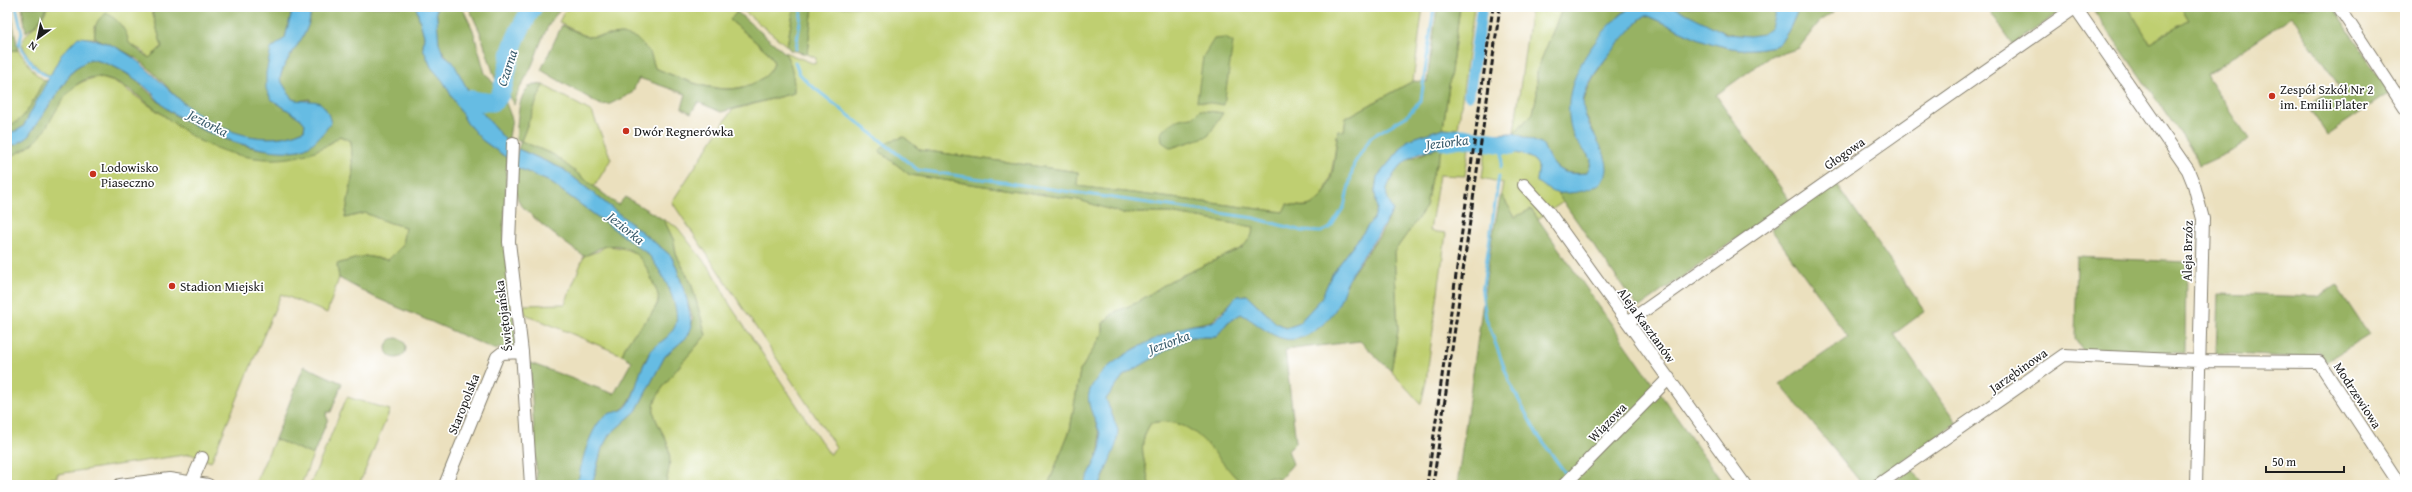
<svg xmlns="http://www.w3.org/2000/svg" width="2412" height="492" viewBox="0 0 2412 492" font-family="'Gentium Book Plus',serif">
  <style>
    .green { fill: #bfcf71; stroke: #6e7646; fill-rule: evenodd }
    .forest { fill: #97b263; stroke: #5a6740 }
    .water { fill: #66bce3; stroke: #416c80 }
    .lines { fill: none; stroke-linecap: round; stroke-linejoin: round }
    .stream { stroke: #66bce3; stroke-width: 3 }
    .canal { stroke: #66bce3; stroke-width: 11 }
    .river { stroke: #66bce3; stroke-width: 19 }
    .minor-casing { stroke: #847e6d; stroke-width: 14 }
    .minor { stroke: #fff; stroke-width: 12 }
    .rail { stroke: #1c1c1c; stroke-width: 3; stroke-dasharray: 6 3; stroke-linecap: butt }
    .poi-dot { fill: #c8321e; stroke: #fff; stroke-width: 1.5 }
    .labels { text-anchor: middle; stroke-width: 3.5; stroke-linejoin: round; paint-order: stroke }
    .poi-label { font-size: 13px; fill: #1c1c1c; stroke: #fff; text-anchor: start }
    .street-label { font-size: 13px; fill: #1c1c1c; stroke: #fff }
    .water-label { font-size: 14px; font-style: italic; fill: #3a5c6c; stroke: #fff }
  </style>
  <rect width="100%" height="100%" fill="#fff"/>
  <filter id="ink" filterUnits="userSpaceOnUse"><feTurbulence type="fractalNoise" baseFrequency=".025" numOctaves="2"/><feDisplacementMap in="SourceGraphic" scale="8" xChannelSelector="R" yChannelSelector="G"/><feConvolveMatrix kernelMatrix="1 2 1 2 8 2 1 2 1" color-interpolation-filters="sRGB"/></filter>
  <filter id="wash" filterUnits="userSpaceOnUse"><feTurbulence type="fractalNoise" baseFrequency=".012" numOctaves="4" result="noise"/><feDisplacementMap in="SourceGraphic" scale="16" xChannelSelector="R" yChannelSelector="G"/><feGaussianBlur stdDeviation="0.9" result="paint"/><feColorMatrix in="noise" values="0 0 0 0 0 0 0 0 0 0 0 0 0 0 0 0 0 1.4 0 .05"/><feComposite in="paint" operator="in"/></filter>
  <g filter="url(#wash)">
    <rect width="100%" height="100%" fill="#ebe0be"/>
    <path class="green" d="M47,7h104l11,40 -13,11 -6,-7 -49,-25 1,12h-17l-17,17 -10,21c-13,-5 -25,-20 -29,-33 6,-15 21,-20 25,-36z
      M571,7h159l7,5 -7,8 40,34 4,9c-2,8 -9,14 -16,18 -33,19 -72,-1 -103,-13l-5,-16 -28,-18 -35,3 -28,-15 5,-10z
      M739,7h55l-7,39z
      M813,7h610l-10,74 -67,37 -2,13 -6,-1c-4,21 -5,74 -32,76 -6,1 -13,-1 -19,-2l-3,8 -208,-26 2,-14 -158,-22 -16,-13 -25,14 31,24 169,25 42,13h48l86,14 -4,10 -9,11 -72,33 -34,22 -21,9 -12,11v10l-23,38 -10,59 -22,55h-382c2,-16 6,-22 2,-39 -3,-13 -17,-28 -14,-41 4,-18 39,-54 52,-70l-15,-52 -15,-29 -2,-13 -10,-21 13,7 37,47 16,31 100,150 6,-8 -164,-245 60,-92 62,-17c0,-14 -1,-29 -10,-41l31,12 1,-6 -9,-4zM1200,110l23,3 -42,31 -10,4 12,-30 10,-1z
      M1460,7h14l-16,122 -15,-1z
      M1531,7h32l-26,63v24l-4,19 -19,20z
      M2128,7h53l8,13 -39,23z
      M18,50l18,24 8,6c-8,13 -18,44 -37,45v-74z
      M98,77l19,6 83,58 127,5 12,-10 12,5 2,32 -8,45 20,-5 22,9 18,5 -3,19 -14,14 -23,-4 -28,8 2,14 -12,35 -46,-19 -70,168 -21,-8 -133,20v3l-50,8v-331c32,3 46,-50 65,-66 8,-6 17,-9 26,-11z
      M543,85l49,27 19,47 -17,28 -40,-32 -33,-14z
      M1444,145l25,2 -4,29 -26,-1 -9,56 16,2 -20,149 -5,22 -30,-33 7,-40 -4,-79 32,-45 5,-29z
      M1486,149c12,1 48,3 52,17 1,5 -1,11 -1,16l20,11 6,9 -25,17 -7,-10 -16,9 -14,-24 2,-11 -21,-5z
      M605,246c30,2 38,9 48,37 4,8 8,14 3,23 -10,20 -27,26 -34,49l-97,-41 -1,-9 41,-1 19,-48 15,-5z
      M347,397l43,13 -31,75h-49z
      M1162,421c8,2 17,2 25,5 18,8 39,44 56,58l27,-7 10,2 -8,6h-123c-3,-25 -14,-38 2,-62z
      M275,439l38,16 -12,30h-47z"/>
    <path class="forest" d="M7,7h3l8,43 -11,1z
      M22,7h25v1l-10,16 -11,8z
      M151,7h142l-8,31 -14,11v50l30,20 4,5 -1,6c-38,19 -86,2 -117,-24 -17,-14 -32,-35 -51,-48 -13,-8 -27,-14 -41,-20 -1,-12 1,-19 12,-25 11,7 20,17 22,30l20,15 13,-11z
      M310,7h106l8,29 -1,12 8,19 12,14 24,42 15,17 25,18 -3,72 13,118 -8,2 -9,-3 -4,3 -122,-53 -35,-19 -2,-14 28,-8 23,4 14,-14 3,-19 -18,-5 -22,-9 -20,5 8,-45 -2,-32 -11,-5c-40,33 -96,27 -140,5 -15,-8 -29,-20 -42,-30 -17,-12 -39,-34 -60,-34 -31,0 -43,41 -59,61 -6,7 -16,12 -25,17l-7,-1v-10l8,1 12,-7 47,-69 16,-10c40,9 49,26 78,51 21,17 57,30 83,37 15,4 34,2 49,3l10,-51 -12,2 -6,-2 -12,-20c4,-25 34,-44 30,-72z
      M436,7h26l11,23 12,43 14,17 -8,8c-27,1 -26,-18 -38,-34 -5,-8 -11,-11 -14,-20 -3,-12 -1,-25 -3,-37z
      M471,7h57l-14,25 -10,26 -3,27 -6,-7 -15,-46 -11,-24z
      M541,7h17l2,3c-15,16 -19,33 -27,53 -6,15 -16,26 -19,42l-10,-17c13,-24 9,-68 37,-81z
      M794,7h19l-6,47 -17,-4 -3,-4z
      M1437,7h23l-17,121 -35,12 -31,37 -2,14 2,18 -3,9 -42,56 -11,25 -23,25 -11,4 -11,-5 -29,-28 -9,1 -26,25 -24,5 -52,22 -25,17 -17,54c13,28 2,40 -10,66h-36l22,-55 10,-59 23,-38v-10l12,-11 21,-9 34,-22 72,-33 9,-11 3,-10 -85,-14h-48l-42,-13 -169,-25 -31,-24 10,-10 15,-4 16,13 158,22 -1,14 206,26 4,-8c6,1 15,4 21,2 28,-10 26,-51 30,-76l6,1 2,-13 67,-37 14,1z
      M1563,7h68l-11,8 -44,63 -6,21 4,39 17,21 -1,8 -4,6c-26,2 -33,-4 -43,-28l-29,-12 19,-20 4,-19v-24z
      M1674,7h103c-2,6 -2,16 -6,21 -17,25 -79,-9 -97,-21z
      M1799,7h41l-20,14 -21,27 -18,6 -9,1 -56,40 74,106 -152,107 -81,-115 44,-11c-2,-17 -3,-36 -8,-51 -2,-8 -9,-15 -10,-22 0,-27 42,-79 63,-94 39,16 74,40 117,33 5,-1 12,-1 15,-4 10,-8 16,-25 21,-37z
      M1987,7h81l-55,37z
      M2095,7h33l22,36 39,-23 -8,-13h152l56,86 -62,42 -19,-29 31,-20 -47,-70 -86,59 43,64 -13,10 -37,17 -5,-13 -100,-142z
      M737,12l47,40c9,12 10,27 10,41l-73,19 -23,-10 -7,11 -9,-5 4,-14 -47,-16 -7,15 -22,11 -9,1 -60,-35 21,-45 25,12 35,-3 14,4 14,14 5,16c31,13 71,32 103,13 7,-4 14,-10 16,-18l-4,-9 -40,-34z
      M1225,38l8,4 -9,63 -27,-4 6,-44 11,-18z
      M44,80l4,1 -25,46 -7,4 -9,2v-8c19,-1 29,-32 37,-45z
      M534,84l9,1 -22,56 33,14 64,50 7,-8 39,23 10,21 2,13 15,29 15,52c-13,16 -48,52 -52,70 -3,13 11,28 14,41 4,18 0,23 -2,39h-74l10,-37 7,-13 27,-24 29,-55 23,-20 5,-16 -6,-20 -11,-34 -5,-10 -7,-6 -101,-81 -45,-20 3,-8 -5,-2c2,-16 0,-48 18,-55z
      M502,93l10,26 -4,24 -33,-39c13,1 21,2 27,-11z
      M1200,110l23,3 -15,23 -37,12 -9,-6 -1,-9c9,-12 18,-15 32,-16z
      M1444,145l-13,33 -5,29 -32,45 4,79 -7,40 -31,-30 -75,9 11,92 -8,8 5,14 -13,15 -10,-2 -27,7c-29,-24 -45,-71 -92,-61 -16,24 -5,37 -2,62h-49l5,-11 9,-55 -7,-12 -1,-8 17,-23 48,-29 20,-10h25l12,-15 13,-8 46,25 58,-51 6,-13 31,-43 11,-22 -7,-14 1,-10 8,-14 12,-12z
      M514,166l36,16 98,72c14,17 30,44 30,67 -1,13 -19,20 -26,29 -18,21 -12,60 -44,65l-18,23 -12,47h-41l-7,-122 84,31 18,-33 -10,-6c7,-23 25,-30 35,-50 4,-8 -1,-15 -4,-23 -8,-21 -21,-40 -47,-36 -4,0 -16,8 -22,10 -12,-7 -61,-44 -66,-56 -3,-9 -3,-24 -4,-34z
      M1836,184l89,127 -31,23 63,89 -90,62h-4l-83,-101 68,-47 -77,-108z
      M1501,194l14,23 16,-8 193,276h-267l35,-247z
      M2077,257l109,5 -1,91 -103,-3 -7,-11z
      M2336,285l33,50 -43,27 -8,-11 -11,7 -91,-5 2,-59 100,3z
      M386 348a10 10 0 1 1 20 0a10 10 0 1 1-20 0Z
      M304,366l38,17 -11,29h-4l-1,4 2,3 -15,36 -38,-16z
      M1912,469l12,16h-36z"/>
    <path class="water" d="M293,7h17c4,28 -26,47 -30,72l12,20c20,6 31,-7 39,24 -7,9 -19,25 -32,27 -37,7 -99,-18 -129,-39 -6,-4 -12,-11 -17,-17 -19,-18 -38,-30 -63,-35l-16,10 -47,69 -12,7 -8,-1v-11l9,-2 7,-4 38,-72 17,-18c50,3 74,40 109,69 31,25 79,43 117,24l1,-6 -4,-5 -30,-20 -5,-10v-16l5,-24 14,-11z
      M416,7h20l3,36 4,11 10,8 22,42 33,39 -1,15 -25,-18 -15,-17 -24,-42 -12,-14 -8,-19 1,-12z
      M1631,7h43l53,27 23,2 13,-2 8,-6 6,-21h22c-5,12 -11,29 -21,37 -3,3 -10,3 -15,4 -44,7 -78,-17 -117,-33l-7,5c-17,20 -46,49 -54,74 -9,25 21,48 22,74 0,22 -32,26 -49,25 -7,0 -15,-7 -21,-11 0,-5 2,-11 1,-16 -4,-14 -40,-16 -52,-17l2,-15 26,-1 29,12c10,23 17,31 43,28l4,-6 1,-8c-5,-7 -14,-15 -17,-22 -20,-49 20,-103 57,-130z
      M1443,128l28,3 -2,16c-32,-2 -61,2 -78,32 -2,5 -6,11 -4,17 1,5 4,9 6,14 -12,23 -28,42 -42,64 -6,10 -8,23 -14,33 -9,16 -32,36 -52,32 -16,-3 -29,-17 -44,-25l-13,8 -12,15h-25l-19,10 -49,29 -17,23 12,31 -2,15 -16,40h-16c4,-10 17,-32 17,-42 1,-17 -18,-36 -11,-53 11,-29 69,-55 98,-64 7,-2 17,-1 24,-4 9,-5 18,-19 25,-26l10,-1 29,28 10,5 12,-4 23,-25 11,-25 42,-56 3,-9 -2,-18 2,-14 31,-37z
      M518,149l45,20 101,81 7,6 5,10 11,34 5,26 -4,10 -23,20 -29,55 -27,24 -7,13 -10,37h-14c1,-17 13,-63 30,-71 8,-3 12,-1 19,-8 9,-11 10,-29 17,-42 3,-4 4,-9 7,-13 6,-8 17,-12 22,-21 13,-18 -13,-61 -25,-76l-98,-72 -36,-16z"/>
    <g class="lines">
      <path class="stream" d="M16,7l6,26 -3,11c8,14 18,31 34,34
        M796,49l6,-42
        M795,62l4,11 9,10 110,87 336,48 48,13 19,1 9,-4 14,-21 10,-43 17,-27 36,-21 14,-16 13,-93
        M1501,167l2,-18
        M1499,176l-17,116 4,26 24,65 13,25 14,26 29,40
        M569,485l12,-6"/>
      <path class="canal" d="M1469,95l13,-88"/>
      <path class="river" d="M464,99c8,0 20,4 28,3 13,-3 16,-43 20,-54 5,-14 13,-29 21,-41
        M1444,141l18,-3 50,7"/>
    </g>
  </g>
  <g filter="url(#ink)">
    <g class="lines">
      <defs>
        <path id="minor" d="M2075,7l113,163 6,15 9,34 -7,266
          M2339,7l66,101
          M513,143l-4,99 13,110 9,133
          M1524,185l23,25 198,275
          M1628,322l448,-315
          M192,481l10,-23
          M120,485l49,-6 39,6
          M445,485l52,-128 5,-4 20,-1
          M1564,485l105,-107
          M1878,485l186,-130 134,6 121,1 81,123"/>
      </defs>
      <use href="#minor" class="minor-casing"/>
      <use href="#minor" class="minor"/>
      <path class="rail" d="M1427,485l66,-478
        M1433,485l67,-478"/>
    </g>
  </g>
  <g class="poi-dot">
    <circle cx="2272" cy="96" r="4"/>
    <circle cx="626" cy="131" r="4"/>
    <circle cx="93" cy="174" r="4"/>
    <circle cx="172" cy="286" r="4"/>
  </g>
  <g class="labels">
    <g class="poi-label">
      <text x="2280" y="94">Zespół Szkół Nr 2<tspan x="2280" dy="15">im. Emilii Plater</tspan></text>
      <text x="634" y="136">Dwór Regnerówka</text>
      <text x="101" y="172">Lodowisko<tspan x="101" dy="15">Piaseczno</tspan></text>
      <text x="180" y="291">Stadion Miejski</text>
    </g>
    <g class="street-label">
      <text transform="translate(1844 153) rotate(-35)" y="5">Głogowa</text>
      <text transform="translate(2187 251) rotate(-89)" y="5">Aleja Brzóz</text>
      <text transform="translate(503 316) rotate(-97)" y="5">Świętojańska</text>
      <text transform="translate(1647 325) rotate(54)" y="5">Aleja Kasztanów</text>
      <text transform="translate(2018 370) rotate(-35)" y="5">Jarzębinowa</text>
      <text transform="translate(2358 395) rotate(57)" y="5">Modrzewiowa</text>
      <text transform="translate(463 404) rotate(-68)" y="5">Staropolska</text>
      <text transform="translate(1607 422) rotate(-46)" y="5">Wiązowa</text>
    </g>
    <g class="water-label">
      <text transform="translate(507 68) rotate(-72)" y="5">Czarna</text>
      <text transform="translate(208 123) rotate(27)" y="5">Jeziorka</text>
      <text transform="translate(1447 142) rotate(-7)" y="5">Jeziorka</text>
      <text transform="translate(626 228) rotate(39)" y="5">Jeziorka</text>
      <text transform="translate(1169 342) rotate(-20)" y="5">Jeziorka</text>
    </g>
  </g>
  <rect width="2412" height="492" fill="none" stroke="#fff" stroke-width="24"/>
  <g transform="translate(38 38) rotate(213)" stroke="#ffffff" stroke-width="3" paint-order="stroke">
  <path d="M0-3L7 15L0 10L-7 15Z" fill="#1c1c1c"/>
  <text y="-6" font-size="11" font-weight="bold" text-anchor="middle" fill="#1c1c1c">N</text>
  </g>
  <path d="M2266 466v6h78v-6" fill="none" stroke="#1c1c1c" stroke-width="2"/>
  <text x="2272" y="466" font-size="12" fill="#1c1c1c" stroke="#ffffff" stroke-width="3" paint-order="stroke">50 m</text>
</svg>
